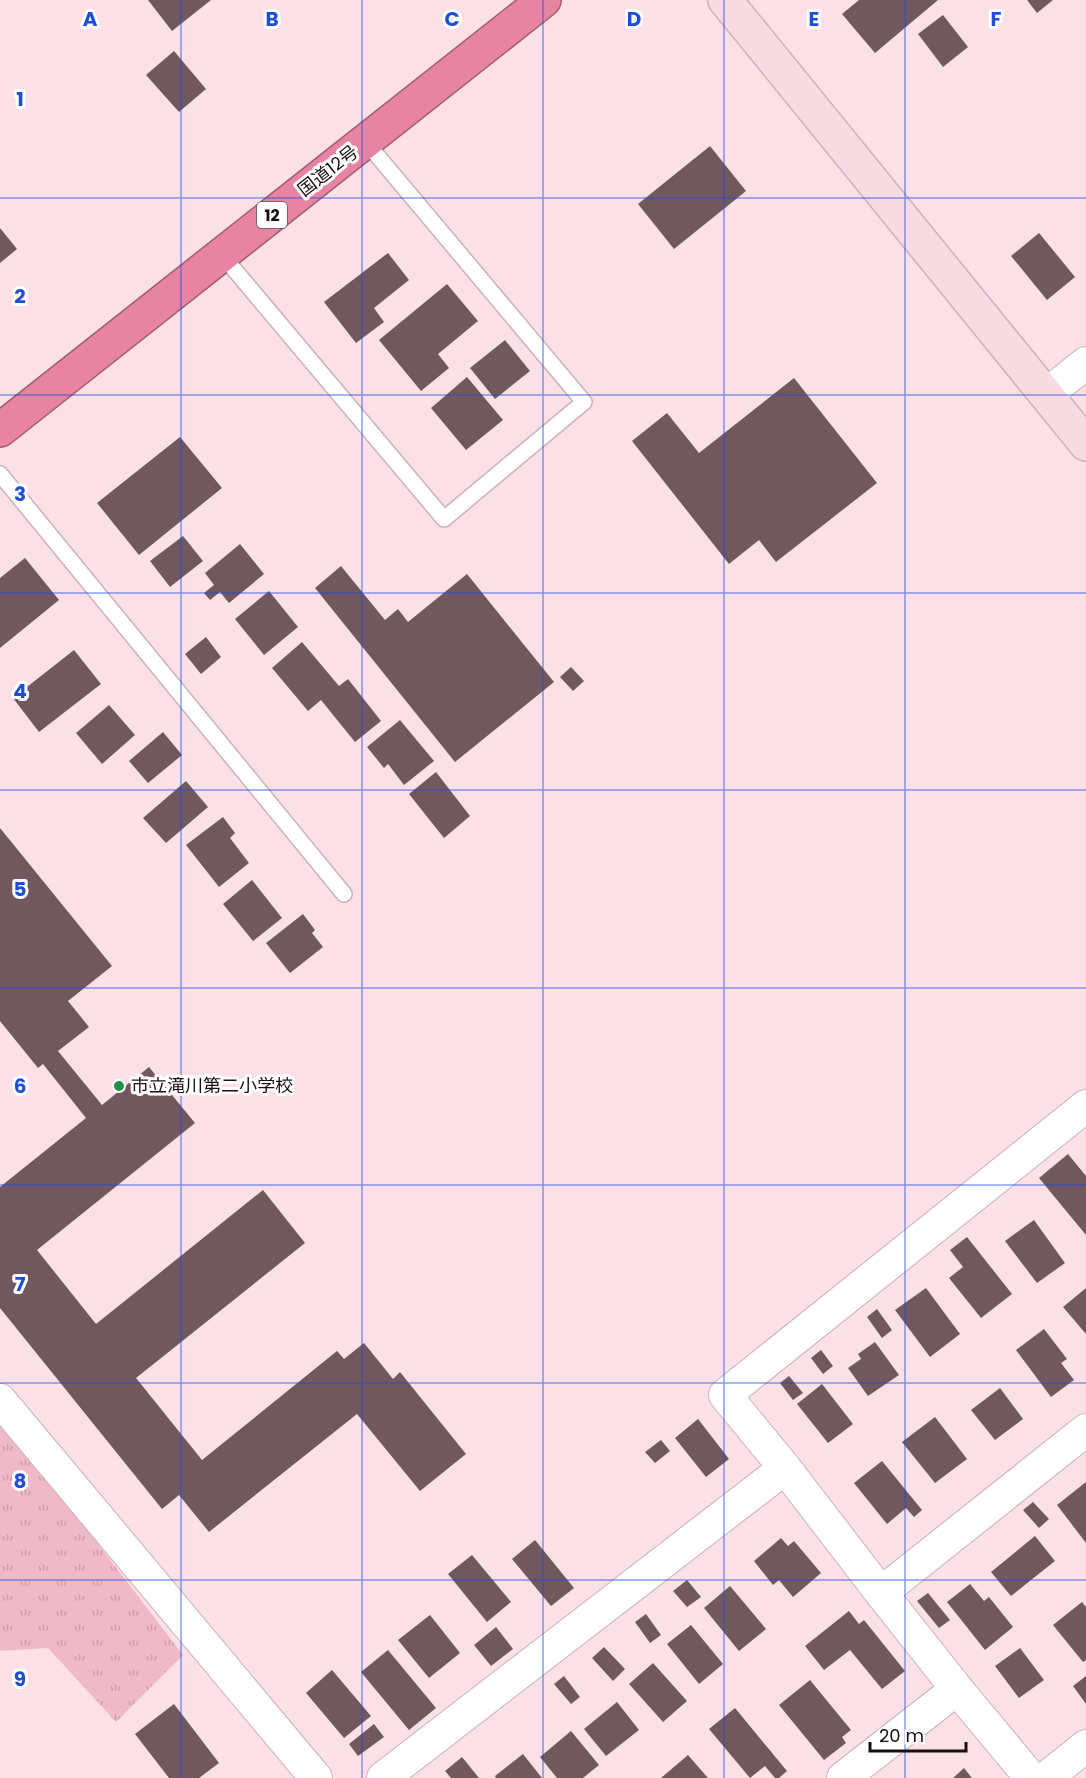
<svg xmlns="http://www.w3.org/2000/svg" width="1086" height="1778" viewBox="0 0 1086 1778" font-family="Poppins,'Noto Sans JP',sans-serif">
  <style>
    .grass { fill: url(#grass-tufts) }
    .building { fill: #70585e }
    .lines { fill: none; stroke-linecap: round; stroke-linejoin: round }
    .lane-casing { stroke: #ccb1b8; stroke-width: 18 }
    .street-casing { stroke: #ccb1b8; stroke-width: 34 }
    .secondary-casing { stroke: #ccb1b8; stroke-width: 36 }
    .highway-casing { stroke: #9f5b70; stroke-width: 36 }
    .lane { stroke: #fff; stroke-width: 15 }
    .street { stroke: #fff; stroke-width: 32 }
    .secondary { stroke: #f8dae3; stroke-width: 33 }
    .highway { stroke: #e884a3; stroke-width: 33 }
    .grid { fill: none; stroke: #1d4ed8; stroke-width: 1.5; stroke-opacity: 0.55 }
    .poi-dot { fill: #21924c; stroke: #fff; stroke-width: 2 }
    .labels { text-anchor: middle; stroke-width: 6; stroke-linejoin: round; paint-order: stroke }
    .shield { fill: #fff; stroke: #5d5758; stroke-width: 1.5 }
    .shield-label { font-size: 16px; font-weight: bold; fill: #180f11 }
    .street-label { font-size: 18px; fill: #180f11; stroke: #fff }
    .poi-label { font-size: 18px; fill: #180f11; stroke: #fff; text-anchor: start }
    .grid-label { font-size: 20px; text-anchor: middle; font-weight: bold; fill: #1d4ed8; stroke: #fff; stroke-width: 6; stroke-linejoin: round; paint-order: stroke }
  </style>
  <defs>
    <pattern id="grass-tufts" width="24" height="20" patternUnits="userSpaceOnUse" patternTransform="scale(1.5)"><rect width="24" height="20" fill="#f0b9c8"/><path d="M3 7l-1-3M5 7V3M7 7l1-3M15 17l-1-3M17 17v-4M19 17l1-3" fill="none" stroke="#cd9eab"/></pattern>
  </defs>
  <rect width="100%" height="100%" fill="#fce0e7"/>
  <path class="grass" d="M0,1424l14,10 169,221 -67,67 -68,-74 -48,3z"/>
  <path class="building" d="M148,0h63l-39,31z
    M859,0h79l-63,53 -33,-39z
    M1027,0h26l-16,13z
    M943,15l25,32 -25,20 -25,-33z
    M174,51l32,38 -27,23 -33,-37z
    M710,146l36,45 -72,58 -36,-45z
    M0,228l17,21 -17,14z
    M1039,233l36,44 -28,23 -36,-44z
    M388,253l21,27 -35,28 10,14 -28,21 -32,-41z
    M447,284l31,37 -40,33 11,14 -28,23 -42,-51z
    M505,340l25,31 -35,28 -25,-31z
    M467,377l36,43 -37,30 -35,-42z
    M794,378l83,105 -101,79 -17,-22 -30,24 -97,-123 35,-28 32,40z
    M180,437l42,51 -83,67 -42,-52z
    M183,536l20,25 -33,26 -20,-26z
    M240,544l24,30 -35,29 -9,-11 -10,8 -6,-7 10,-8 -9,-12z
    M25,558l34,42 -59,48v-70z
    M341,566l44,54 13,-11 10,13 59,-48 87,108 -99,80 -140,-174z
    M269,591l29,36 -34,28 -29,-36z
    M206,637l15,20 -20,17 -16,-20z
    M302,642l37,44 9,-7 33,42 -26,21 -34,-42 -13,11 -36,-43z
    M74,650l27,34 -62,48 -26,-34z
    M571,667l13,14 -11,10 -13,-14z
    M109,705l26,30 -33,29 -26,-31z
    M400,720l34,41 -30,24 -16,-21 -4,4 -17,-21z
    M163,732l19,23 -34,28 -19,-22z
    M436,772l34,44 -26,22 -35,-44z
    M186,781l22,26 -42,36 -23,-25z
    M223,817l12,16 -5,5 19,25 -30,24 -33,-42z
    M0,828l112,138 -44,35 21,26 -31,24 44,54 47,-38 46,56 -158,127 59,74 167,-134 42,53 -169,135 66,82 135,-109 7,8 20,-16 29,36 7,-7 66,82 -46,37 -63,-77 -148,118 -30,-37 -17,14 -162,-201v-121l86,-69 -43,-54 -5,4 -38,-47z
    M252,880l30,38 -29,23 -30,-37z
    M303,914l12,16 -3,3 11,14 -33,26 -24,-30z
    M1068,1154l18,22v59l-47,-57z
    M1034,1220l31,43 -28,20 -32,-42z
    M967,1237l45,57 -31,24 -32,-40 14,-11 -13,-17z
    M926,1288l34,46 -30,23 -35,-47z
    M1086,1288v46l-23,-27z
    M877,1309l15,21 -10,8 -15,-21z
    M1044,1329l23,30 -6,4 13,17 -23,17 -35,-47z
    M875,1342l24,33 -31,21 -20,-28 13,-9 -3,-5z
    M821,1350l12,16 -10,8 -12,-16z
    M789,1376l14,17 -10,7 -13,-17z
    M822,1384l31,40 -25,19 -31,-39z
    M1000,1388l23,31 -28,21 -24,-30z
    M935,1417l32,42 -32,24 -33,-41z
    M698,1419l31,40 -23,18 -31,-39z
    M661,1440l9,11 -15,12 -10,-11z
    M882,1461l40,49 -8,7 -8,-9 -19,16 -33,-41z
    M1086,1482v61l-29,-38z
    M1033,1502l16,17 -10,9 -16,-18z
    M1035,1536l20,25 -44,35 -20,-24z
    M781,1538l7,8 6,-5 27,32 -28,24 -14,-17 -6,5 -19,-24z
    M535,1540l39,48 -23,18 -39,-47z
    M472,1555l39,47 -24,20 -39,-48z
    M687,1580l14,17 -14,10 -14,-16z
    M970,1584l14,17 5,-4 24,30 -28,23 -38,-48z
    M730,1586l36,43 -27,22 -35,-43z
    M928,1593l22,27 -11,8 -22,-27z
    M1082,1602l4,5v53l-3,2 -30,-37z
    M849,1611l10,13 5,-4 41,51 -23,18 -32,-39 -26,20 -19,-24z
    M646,1614l15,21 -11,8 -15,-21z
    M430,1615l30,38 -31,25 -31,-38z
    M691,1625l32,39 -24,20 -32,-40z
    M496,1627l17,22 -22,17 -17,-21z
    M604,1647l21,22 -12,12 -21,-23z
    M1020,1648l24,32 -25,18 -24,-32z
    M388,1650l48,58 -27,22 -48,-58z
    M653,1663l34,38 -24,21 -34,-38z
    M332,1670l39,46 -27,22 -38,-45z
    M564,1676l16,21 -9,7 -17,-20z
    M1086,1676v28l-13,-18z
    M810,1680l41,50 -9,7 4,6 -22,17 -45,-55z
    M617,1702l22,28 -33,26 -22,-27z
    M174,1704l45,59 -20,15h-30l-34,-44z
    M735,1708l52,63 -8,7h-4l-10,-12 -15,12 -41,-49z
    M374,1724l10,13 -26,19 -9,-12z
    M571,1731l28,34 -16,13h-26l-17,-21z
    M523,1754l19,24h-46l-1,-2z
    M688,1755l20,23h-47z
    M462,1757l17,21h-28l-6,-7z
    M964,1768l8,10h-19z"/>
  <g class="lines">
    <defs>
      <path id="lane" d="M222,255l222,264 140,-117 -219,-261
        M0,474l344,420"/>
      <path id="street" d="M1047,394l39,-31
        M0,1400l316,378
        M881,1593l205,-163
        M383,1778l402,-310
        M843,1778l114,-89
        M1031,1778l-74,-89 -76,-96 -96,-125 -60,-73 361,-289
        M1046,1778l40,-32"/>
      <path id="secondary" d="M725,0l361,444"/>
      <path id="highway" d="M0,430l544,-430"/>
    </defs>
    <use href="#lane" class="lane-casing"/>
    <use href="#street" class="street-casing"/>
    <use href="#secondary" class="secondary-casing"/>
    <use href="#highway" class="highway-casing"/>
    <use href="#lane" class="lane"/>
    <use href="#street" class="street"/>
    <use href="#secondary" class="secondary"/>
    <use href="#highway" class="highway"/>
  </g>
  <path class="grid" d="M181,0v1778M362,0v1778M543,0v1778M724,0v1778M905,0v1778M0,198h1086M0,395h1086M0,593h1086M0,790h1086M0,988h1086M0,1185h1086M0,1383h1086M0,1580h1086"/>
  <circle class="poi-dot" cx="119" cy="1086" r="6"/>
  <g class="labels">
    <rect class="shield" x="257" y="202" width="30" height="26" rx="4.5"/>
    <g class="shield-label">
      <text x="272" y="221">12</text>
    </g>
    <g class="street-label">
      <text transform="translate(328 171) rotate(-38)" y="6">国道12号</text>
    </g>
    <g class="poi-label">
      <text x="131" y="1092">市立滝川第二小学校</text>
    </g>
  </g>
  <g class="grid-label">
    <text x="90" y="26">A</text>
    <text x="272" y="26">B</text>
    <text x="452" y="26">C</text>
    <text x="634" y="26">D</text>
    <text x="814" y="26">E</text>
    <text x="996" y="26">F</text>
    <text x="20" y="106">1</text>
    <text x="20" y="303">2</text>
    <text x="20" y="501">3</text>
    <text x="20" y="698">4</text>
    <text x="20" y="896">5</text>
    <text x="20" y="1093">6</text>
    <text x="20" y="1291">7</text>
    <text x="20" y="1488">8</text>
    <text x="20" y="1686">9</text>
  </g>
  <path d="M870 1742v9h96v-9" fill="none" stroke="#180f11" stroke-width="3"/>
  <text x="879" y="1742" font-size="18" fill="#180f11" stroke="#ffffff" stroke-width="4.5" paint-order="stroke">20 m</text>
</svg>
